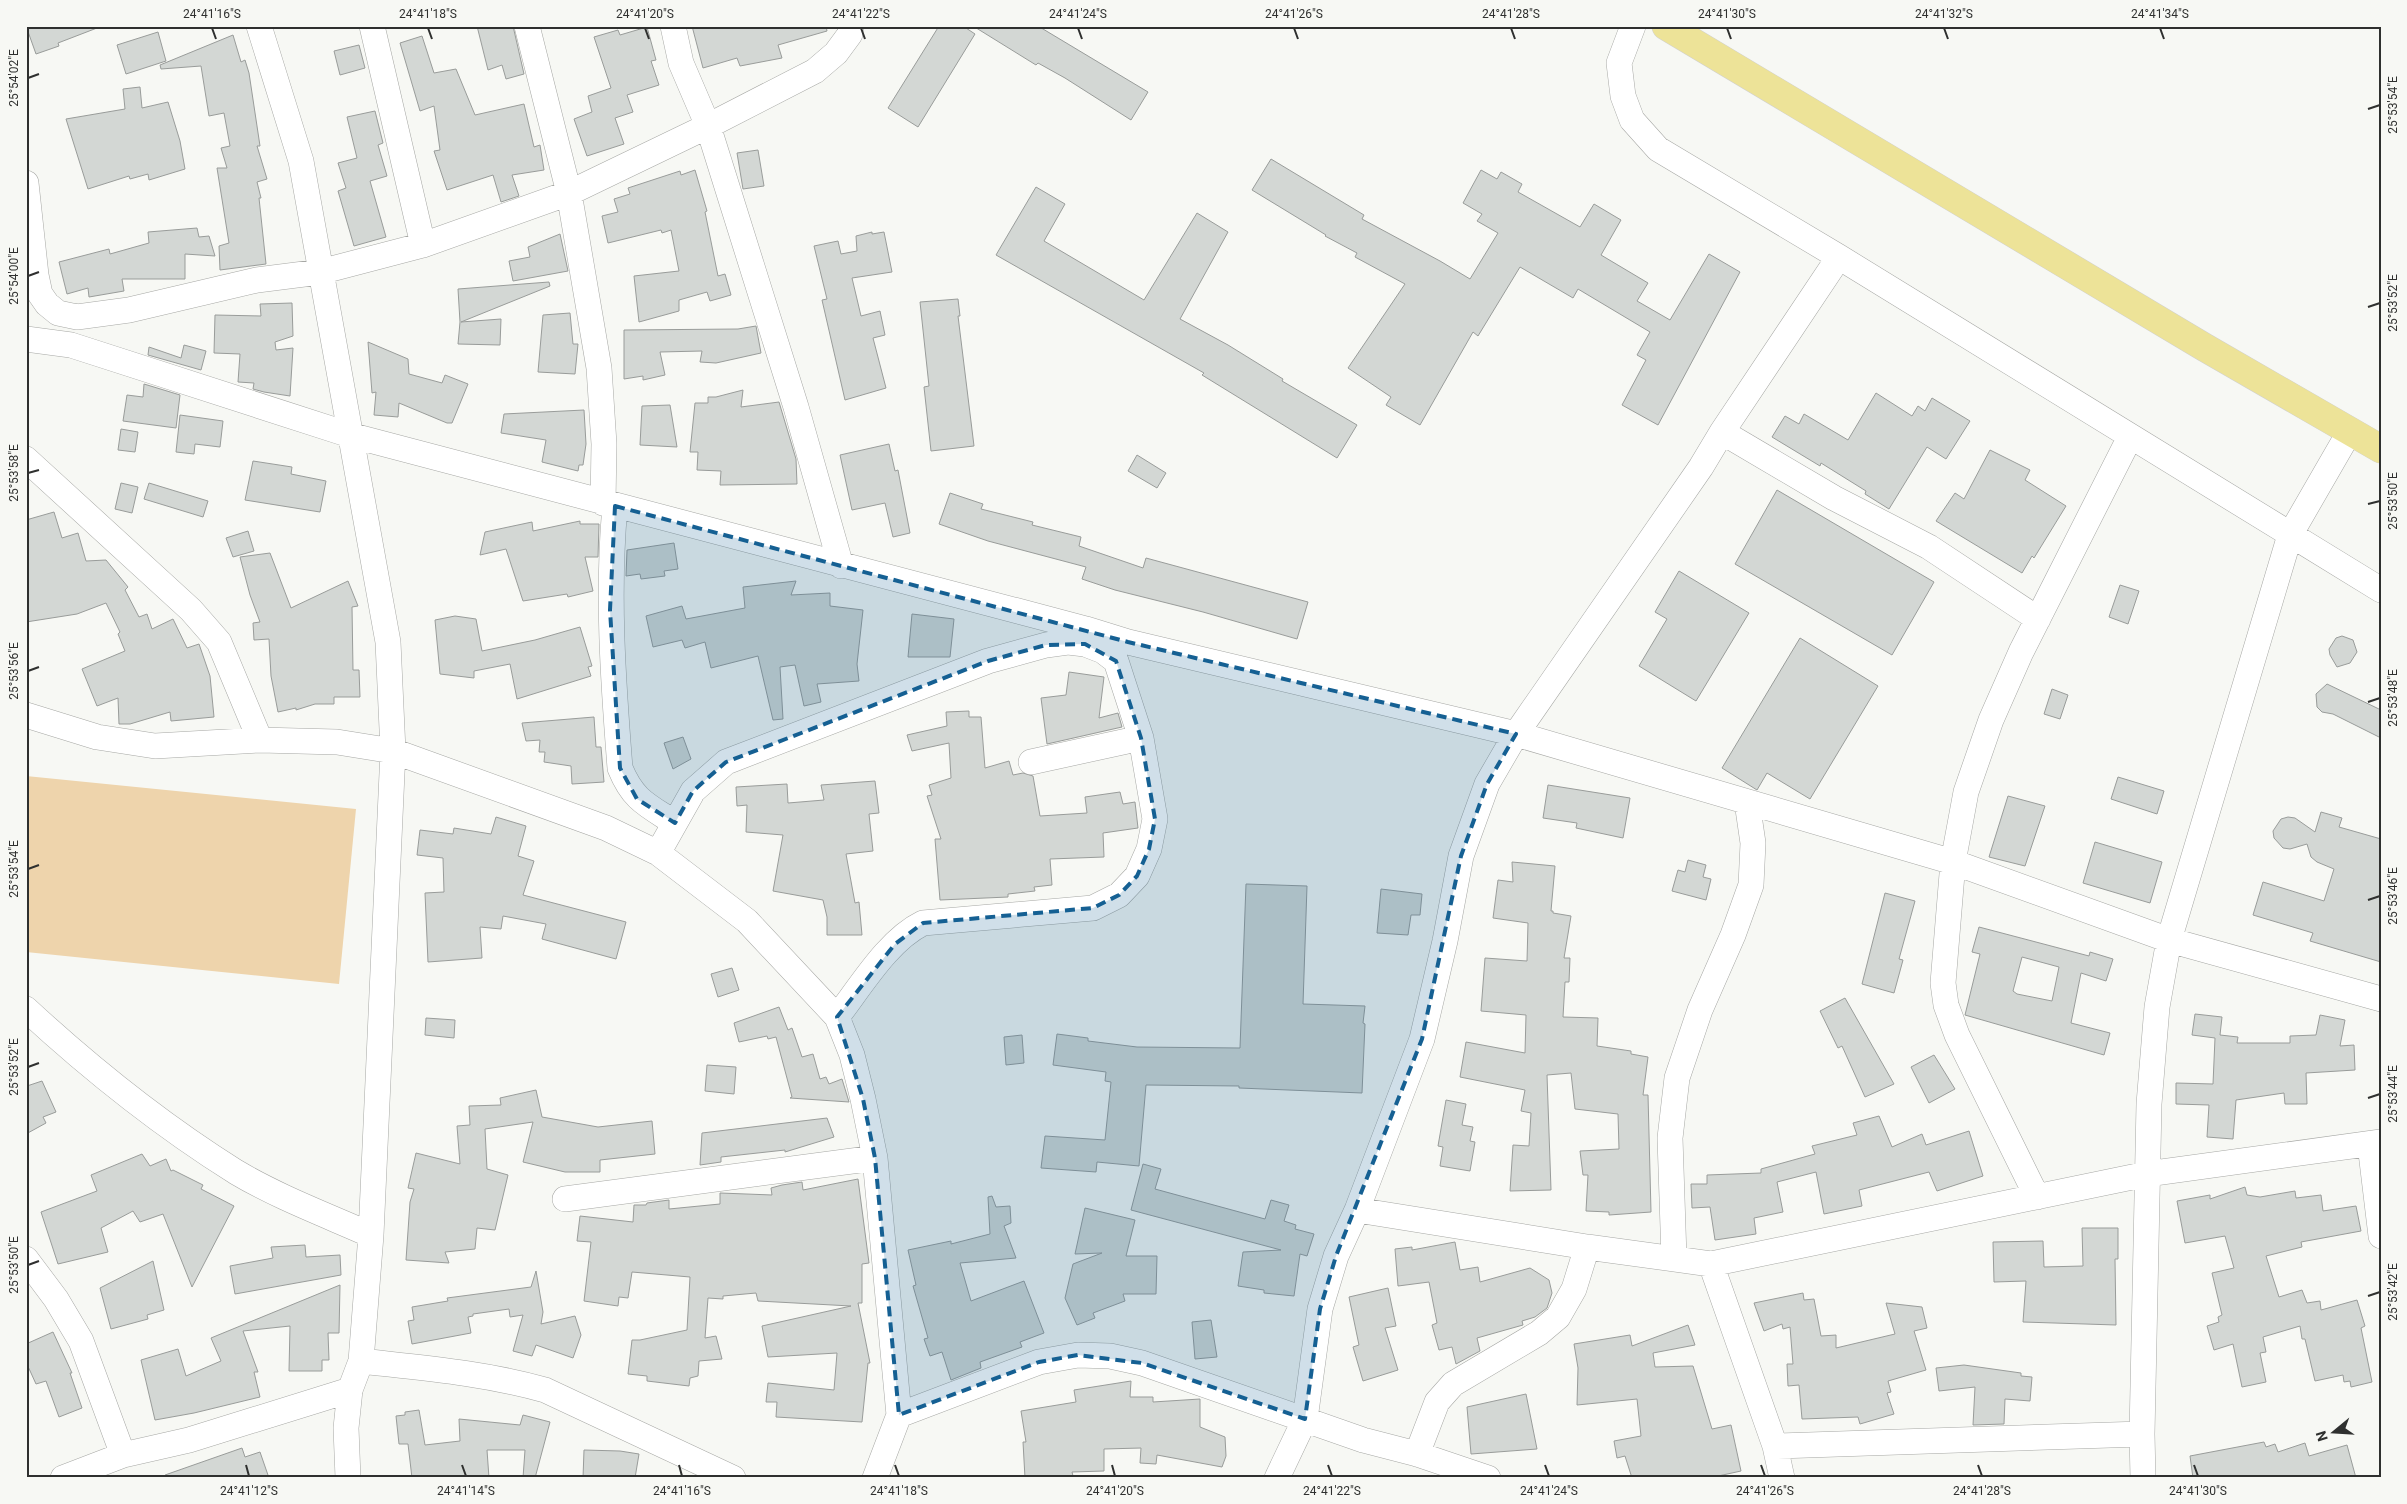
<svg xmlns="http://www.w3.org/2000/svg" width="2407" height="1504" viewBox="0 0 2407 1504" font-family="Roboto,sans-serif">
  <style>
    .green { fill: #eed4ac }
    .building { fill: #d3d7d4; stroke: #999c9a; fill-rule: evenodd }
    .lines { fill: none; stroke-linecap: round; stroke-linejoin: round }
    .street-casing { stroke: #a7a8a5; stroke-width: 26 }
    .primary-casing { stroke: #d1d1d1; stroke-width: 29 }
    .street { stroke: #fff; stroke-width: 25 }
    .primary { stroke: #ede398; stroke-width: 28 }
    .marked { fill: #156093; fill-opacity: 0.2; stroke: #156093; stroke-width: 4; stroke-dasharray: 10 6; stroke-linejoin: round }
    .ticks { fill: none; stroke: #2f302f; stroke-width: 2 }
    .neatline { fill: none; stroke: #2f302f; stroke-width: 2 }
    .ticks-label { font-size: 12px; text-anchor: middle; fill: #2f302f }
  </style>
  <rect width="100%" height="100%" fill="#f7f8f4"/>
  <path class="green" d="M26,776l330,33 -17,175 -313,-32z"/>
  <path class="building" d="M26,26h71v2l-39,15 1,3 -23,8z
    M477,26h36l11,48 -18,5 -4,-14 -14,5z
    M692,26h134l1,5 -49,14 4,13 -42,8 -3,-8 -34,10z
    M939,26h24l12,8 -57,93 -30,-19z
    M973,26h65l110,66 -17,28 -66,-42 -27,-15 -2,2z
    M647,27l9,33 -5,1 8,24 -32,10 6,17 -18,6 9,26 -37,12 -13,-37 18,-7 -4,-16 23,-8 -17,-51 24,-7 2,5z
    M158,32l8,29 -40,13 -9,-29z
    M233,35l8,27 4,-2 4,13 11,73h-3l10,33 -10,3 4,16h-2l7,66 -46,6 -1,-24 10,-3 -12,-75h10l-6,-20 9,-2 -6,-33 -15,3 -8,-50 -40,3 -1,-4z
    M422,36l12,37 22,-4 19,46 49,-11 10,43 6,-2 4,25 -32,5 7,21 -18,6 -8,-27 -46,15 -13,-39 6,-1 -6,-44 -14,5 -20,-68z
    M359,45l6,23 -25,7 -6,-24z
    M140,87l2,21 26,-6 12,39 5,28 -36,11 -1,-6 -18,5 -1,-3 -41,13 -22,-70 59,-10 -2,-20z
    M375,111l8,32 -5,2 9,31 -17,5 16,56 -32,9 -16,-55 8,-3 -8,-25 19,-5 -10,-41z
    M758,150l6,36 -21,3 -6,-36z
    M1271,159l93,56 -2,4 78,42 30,18 28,-46 -21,-12 5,-7 -19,-11 18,-33 16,9 4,-7 21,12 -4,8 62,35 14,-23 27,16 -20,35 47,28 -11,18 33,19 39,-66 31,18 -82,153 -36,-20 24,-45 -9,-5 13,-23 -72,-43 -5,9 -53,-31 -42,69 -5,-4 -53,93 -34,-20 5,-8 -43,-29 57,-84 -50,-27 2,-4 -32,-17 1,-1 -74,-45z
    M695,170l12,41 -2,1 13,64 7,-2 6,21 -21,6 -3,-9 -28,8v11l-40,11 -5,-46 45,-5 -8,-41 -9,3 -1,-3 -53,13 -6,-27 16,-4 -4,-13 16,-5 -2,-6 52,-17 1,4z
    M1036,187l29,17 -21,37 100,59 53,-87 31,19 -48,87 48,26 55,34 -1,2 75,44 -20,33 -135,-83 2,-2 -208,-118z
    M197,228l2,9 10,-1 6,20 -30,-2v25h-63l2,12 -35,6 -1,-9 -21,6 -8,-32 50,-13 1,5 39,-11 -1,-11z
    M872,232v2l12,-2 8,40 -40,6 9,38 19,-5 5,24 -12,3 13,50 -41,12 -23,-100 5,-1 -13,-53 24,-5 3,13 16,-3 -1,-15z
    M560,234l8,37 -55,10 -4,-20 21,-4 -2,-10z
    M549,282l1,4 -89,36 40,-3 -1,26 -42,-1 2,-22 -2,-33z
    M958,299l2,17h-2l16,130 -43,5 -7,-64 5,-1 -9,-84z
    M292,303l1,33 -18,6 1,8 17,-2 -3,48 -26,-4 -11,-3 1,-6 -16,-1 2,-28 -26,-1 1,-38 46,1 -1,-12z
    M570,313l3,31h5l-3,30 -37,-2 5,-57z
    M756,326l5,27 -45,10 -16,-1 2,-11 -42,1 5,23 -22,5v-4l-19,3v-49l114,-1z
    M368,342l40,17 1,15 33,9 3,-8 23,9 -16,39h-5l-48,-20 -1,14 -24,-2 2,-23 -4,1z
    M184,345l22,6 -5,19 -53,-15 1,-8 32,11z
    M144,384l36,11 -4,33 -53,-7 4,-26 16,2z
    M743,390l-2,17 38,-5 17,57 1,25 -77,1 1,-14 -24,-1 1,-18h-8l5,-49h13v-6h8z
    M1876,393l36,23 6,-10 7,5 7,-13 38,23 -24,38 -19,-12 -38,62 -24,-15 1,-3 -45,-28 -1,3 -48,-29 13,-21 14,8 5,-10 44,26z
    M670,405l7,42 -37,-2 2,-39z
    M584,410l2,34 -3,21h-4l-1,6 -36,-9 4,-22 -45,-7 3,-19z
    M180,415l43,6 -3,26 -25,-3 -1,10 -18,-2z
    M121,429l17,3 -3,20 -17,-2z
    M889,444l6,27 3,-1 12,63 -17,4 -8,-34 -33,7 -12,-55z
    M1990,450l40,20 -5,10 41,26 -32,52 -2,-2 -10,17 -86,-52 19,-28 9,6z
    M1137,455l29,18 -9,15 -29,-17z
    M253,461l39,6 -1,7 35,7 -6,31 -75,-12z
    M121,483l17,4 -6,26 -17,-4z
    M149,483l59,18 -5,16 -59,-18z
    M1777,490l157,92 -42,73 -157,-91z
    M950,493l33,11 -2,5 52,13 -1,3 49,12 -2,9 64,22 3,-10 162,44 -11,37 -94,-27 -88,-22 -33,-11 4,-12 -98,-26 -49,-17z
    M54,512l8,26 16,-5 8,28 20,-1 22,27 -3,3 14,27 8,-3 5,15 21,-10 14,29 12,-4 11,32 4,41 -43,4 -1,-9 -40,12h-11l-1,-26 -21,8 -15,-37 43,-18 -7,-17 2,-2 -14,-29 -29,11 -51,8v-102z
    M580,521v3h19l-1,33h-13l8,34 -25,6 -1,-3 -44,7 -17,-52 -26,6 5,-23 47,-10 1,9z
    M248,531l6,20 -21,6 -7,-19z
    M674,543l4,26 -14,2 1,5 -24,3 -1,-5 -14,2 1,-26z
    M270,553l21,55 57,-27 10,25 -6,1 1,63h6l1,27h-26v7h-19l-19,6v-2l-18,4 -7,-36 -2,-37 -15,1 -1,-17 7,-1 -10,-27 -10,-38z
    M1679,571l70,42 -53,88 -57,-35 28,-47 -12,-7z
    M796,581l-5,14 39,-2v13l33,4 -6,54 2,17 -42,3 4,18 -17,4 -9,-41 -15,2 3,52 -10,1 -15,-64 -47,12 -6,-26 -20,6 -3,-8 -29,7 -7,-31 36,-10 4,13 59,-11 -2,-21z
    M2120,585l19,6 -11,33 -19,-7z
    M912,614l42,5 -4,38h-42z
    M455,616l21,3 6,32 53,-11 45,-13 12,39 -4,1 3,9 -74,23 -7,-35 -36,7v7l-34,-4 -5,-54z
    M2342,636l11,4 4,12 -7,11 -13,4 -7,-12 -1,-6 7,-11z
    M1800,638l78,48 -68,113 -43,-26 -10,17 -35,-22z
    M1069,672l35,5 -5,41 19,-5 4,14 -75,17 -6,-46 25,-3z
    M2327,684l54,26v28l-48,-24 -11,-2 -5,-5 -1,-13z
    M2052,689l16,6 -8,24 -16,-5z
    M969,711v6h12l4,51 24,-7 4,14 10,-2 10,3 7,40 47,-3 -2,-16 35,-5 3,12 12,-2 3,26 -35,5 1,24 -54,2 2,26 -18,2 1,4 -27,3v3l-68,3 -5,-61h6l-14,-43 5,-1 -3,-10 22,-7 -2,-35 -37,8 -5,-16 40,-9 -1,-14z
    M594,717l2,30h5l3,35 -32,2 -1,-18 -27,-4 1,-10h-6l1,-12 -14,1 -4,-18z
    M683,737l8,22 -18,10 -9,-26z
    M2118,777l46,14 -7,23 -46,-15z
    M875,781l4,32 -10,1 4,37 -27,3 9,49 4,-1 3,33h-35v-18l-4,-17 -50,-9 10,-56 -37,-3 1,-27 -10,1 -1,-19 51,-3 1,19 36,-3 -3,-15z
    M1548,785l82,13 -7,40 -47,-10 1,-5 -34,-5z
    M2008,796l37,10 -20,60 -36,-9z
    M2321,812l21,6 -3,9 42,12v123l-71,-21 3,-8 -60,-18 10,-33 61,19 10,-32 -17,-7 -6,-5 -4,-13 -17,5 -7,-1 -9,-10 -1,-7 8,-12 7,-2 7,1 20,14z
    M496,817l30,9 -8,30 16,5 -11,34 103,27 -10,37 -74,-20 4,-15 -43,-8 -2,13 -21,-2 2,31 -54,4 -3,-69 19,-1 -1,-34 -26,-3 3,-25 33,4 1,-6 37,6z
    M2095,842l67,20 -12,41 -67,-20z
    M1688,860l18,5 -3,12 8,2 -5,21 -34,-9 6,-21 7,2z
    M1512,862l43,4 -4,45h2v2l18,3 -7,42h6l-1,24h-4l-2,35 35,1 -1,28 34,5v3l17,3 -5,38h5l3,117 -42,3v-3l-23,-1 2,-36h-5l-3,-24 39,-2 -1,-35 -43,-5 -4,-36 -24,2 4,115 -41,1 3,-46 16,1 2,-33 -10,-2 4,-21 -65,-13 6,-35 59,11 1,-38 -45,-4 4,-53 42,3 1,-38 -35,-5 5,-38 15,2z
    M1246,884l61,2 -4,118 62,2 -2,17 2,1 -3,69 -123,-5v-2l-93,-1 -7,81 -42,-4 -1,10 -55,-4 4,-32 60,4 6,-58 -6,-1 1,-9 -53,-7 4,-31 31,4v3l49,6 103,1z
    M1381,889l41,5 -2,21h-9l-3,20 -31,-2z
    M1885,893l30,8 -16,58 4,1 -9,33 -32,-9z
    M1979,927l110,29 1,-4 23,7 -7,22 -25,-8 -10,50 39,10 -6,22 -139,-40 15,-61 -8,-2zM2022,957l37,10 -7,34 -35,-7 -4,-3z
    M732,968l7,22 -21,7 -7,-23z
    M1845,998l49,86 -29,13 -23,-51 -4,2 -18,-37z
    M779,1007l9,23 4,-2 10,29 11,-3 7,25 6,-2 3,7 13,-5 7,23 -59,-4 2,-1 -16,-60 -8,2 -1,-3 -28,6 -5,-19z
    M2195,1014l27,3 -2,18 18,2 -1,6h53v-7l26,-1 4,-20 25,5 -5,26 14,-1 1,25 -49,3 1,31h-22l-1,-11 -48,7 -3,39 -26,-2 2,-32 -33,-1v-21l37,1 2,-46 -23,-3z
    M426,1018l29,2 -1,18 -29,-3z
    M1022,1035l2,28 -18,2 -2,-28z
    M1934,1055l21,34 -26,14 -18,-36z
    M707,1065l29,2 -2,27 -29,-3z
    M42,1081l14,31 -13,5 3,6 -20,11v-49l1,1z
    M536,1090l6,27 56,10 54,-6 3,33 -55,6v12h-35l-42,-10 10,-40 -48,7 2,40 21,6 -13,55 -18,-2 -2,21 -30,3 4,11 -43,-3 4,-58 4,-13 -6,-1 8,-35 44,11 -3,-38 13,-1 -1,-19 32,-1 -1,-7z
    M1446,1100l20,4 -4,21 11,2 -3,14 5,1 -5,29 -30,-5 3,-19 -5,-1z
    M1879,1116l13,31 30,-13 4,11 43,-14 14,45 -46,15 -8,-19 -70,18 3,16 -38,8 -8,-42 -39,10 6,30 -29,6 2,16 -41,6 -5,-33 -18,1 -1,-24h16v-9l54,-2v-4l54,-15 -3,-8 45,-11 -4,-12z
    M827,1118l7,19 -49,15v-2l-64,7v5l-21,3 2,-32z
    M142,1154l8,12 16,-7 5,12 2,-1 30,15 -2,4 33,17 -42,81 -29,-73 -23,8 -7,-11 -32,17 7,24 -50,12 -17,-52 56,-21 -6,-16z
    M1143,1164l18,5 -6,20 110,30 6,-19 18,5 -5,16 12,4 -1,4 19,5 -7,22 -7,-2 -6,42 -30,-3v-3l-26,-4 5,-34 38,-2 -150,-40z
    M858,1179l11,84 -7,1v39h-4l12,60h-2l-6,59 -86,-5 1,-15h-11l2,-19 66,7 3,-37 -69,4 -6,-31 89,-20 -93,-5 -2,-8 -33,3v3l-15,-1 -3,40 11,-2 6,23 -23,2 -1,15 -8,2 -1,8 -42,-5v-5l-19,-2 4,-34h8l47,-10 3,-53 -58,-5 -4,26 -9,-1 -1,9 -34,-5 7,-59 -14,-1 3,-25 53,6 1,-17h12l1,-2 22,-3v9l51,-5v-11l52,2 -1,-7 11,-3 20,-3 1,8z
    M2245,1187l2,8 13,2 35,-6 1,7 25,-3 2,16 33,-5 5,25 -60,11 1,5 -36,9 13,41 23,-7 5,13 13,-2 1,9 36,-10 8,26 -4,2 11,54 -21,5 -1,-6 -6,1 -1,-7 -28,6 -10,-42h-3l-2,-13 -37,11 3,15 -6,1 6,29 -24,5 -9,-43 -19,6 -7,-24 12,-4 -1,-5 4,-2 -10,-42 22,-5 -9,-32 -40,7 -8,-42 33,-6v4z
    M992,1196l4,11 14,-1 1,17 -7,3 12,32 -56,5 11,38 53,-20 20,52 -24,9 2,5 -42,15 1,6 -30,12 -9,-28 -12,4 -6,-17 4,-1 -15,-52 3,-1 -8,-35 43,-9v3l39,-10 -2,-37z
    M1085,1208l50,12 -9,36h31l-1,38h-33l2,7 -32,12 2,5 -18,7 -12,-27 8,-34 29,-11 -27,1z
    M2082,1228h36v31h-3l1,66 -93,-3 3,-41 -32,1 -1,-40 50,-1 1,26 39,-1z
    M1455,1242l5,28 18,-3 2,15 50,-14 19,12 3,13 -5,15 -12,9 -13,4 1,4 -46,13 3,13 -24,13 -4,-17 -13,3 -7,-25 5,-2 -8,-41 -31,4 -3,-37 17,-2v3z
    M305,1245l1,12 34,-2 1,20 -106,19 -5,-28 43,-8 -2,-11z
    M153,1261l11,49 -17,5 1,4 -37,10 -11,-41z
    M536,1271l7,41 -2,12 34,-8 6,19 -8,23 -37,-13 -4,11 -19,-5 10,-36 -13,2 -1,-8 -36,5v2l-5,1 3,16 -59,11 -4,-23 6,-1 -2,-13 36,-6 -1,-3 84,-11z
    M340,1285l-1,48h-11l1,27h-7v11h-33l1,-45 -47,5 15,41h-4l6,25 -66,16 -39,7 -14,-60 37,-11 8,27 35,-15 -10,-23z
    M1388,1288l8,38 -11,2 13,42 -35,11 -10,-34 6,-2 -10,-48z
    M1803,1293l1,7 10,-1 7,37 15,-1v13l59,-14 -9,-31 36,4 5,21 -13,3 12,39 -38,11 3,11 -4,1 7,21 -34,10 -2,-7 -56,2 -3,-34 -11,1 -1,-22h6l-3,-37 -7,2 -1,-5 -18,7 -10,-28z
    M1211,1320l6,37 -22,2 -3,-37z
    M1688,1325l7,20 -42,8 2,14 38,-1 19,63 19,-4 10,46 -32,7h-77l-7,-22 -8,2 -3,-17 27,-5 -4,-37 -60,6 1,-37 -4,-24 56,-9 2,11z
    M53,1332l19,41h-2l12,35 -23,9 -13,-36 -10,3 -10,-22v-18z
    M1964,1365l57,8v3l11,1 -2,24 -25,-2 -1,25 -31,1 2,-38 -36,4 -3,-23z
    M1131,1381l-1,16h23v5l47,-3v28l25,10 1,19 -4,11 -65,-12 -1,9 -16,-1 1,-15 -37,1v22l-32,1 1,4 -48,2 -2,-36h3l-5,-31 55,-9 -2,-12z
    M1526,1394l11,55 -66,5 -4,-47z
    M419,1410l6,35 35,-4 -1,-22 61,6 3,-10 27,7 -15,56h-12l2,-28h-38l2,28h-77l-4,-34h-9l-3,-28 9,-1v-3z
    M2264,1442l2,5 9,-3 3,8 27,-9 4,13 38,-11 9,33h-163l-3,-22z
    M242,1448l3,9 15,-5 9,26h-103l-1,-3z
    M584,1450l36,1 19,3 -4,24h-52z"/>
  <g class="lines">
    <defs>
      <path id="street" d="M259,26l42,135 87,481 5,109 -22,484 -10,126 -11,29 -4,38 2,50
        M372,26l51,219
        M527,26l42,167 30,175 5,76 -1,59
        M673,26l8,37 27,63 88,281 45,159
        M1633,26l-14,37 4,33 9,24 26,29 181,108 542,333
        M26,183l10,92 4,19 7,10 11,9 19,4 52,-7 128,-30 63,-8 103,-27 146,-52 139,-67 107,-55 21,-18 14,-19 1,-8
        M26,339l45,6 279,90 736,194 42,13 388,92 437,128 216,78 212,59
        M1722,432l112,66 95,49 109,72
        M26,459l165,151 28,32 41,98
        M615,506c-8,87 -2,174 5,262 13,32 27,37 55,55
        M26,715l71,22 58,9 105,-6 77,2 56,9 213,77 52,25 89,68 90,96 15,38 11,44 12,59 24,257 -24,63
        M1031,762l110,-24
        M658,853l35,-62 33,-29 262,-101 58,-16 22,-3 17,2 18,7 13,10 25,77 14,81 -6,30 -12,27 -18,19 -26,13 -170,15c-35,17 -62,63 -86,94
        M26,1009c65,60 135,116 210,163 42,25 90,43 135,63
        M2370,1144l11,92
        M2037,1197l-80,-162 -11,-30 -3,-22 10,-121 13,-70 25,-72 30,-68 109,-215
        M565,1199l310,-41
        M1357,1210l230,37 124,17 436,-90 234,-32
        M1674,1258l-4,-120 7,-60 23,-68 33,-75 18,-50 2,-42 -6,-41
        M26,1259l30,40 25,42 42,114
        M1711,1264l64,182 7,32
        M361,1361c62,7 124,12 184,29l188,88
        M899,1415l140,-53 39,-7 32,1 32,7 221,77 54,14 71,24
        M1775,1446l367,-12
        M1417,1454l20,-52 16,-18 86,-51 19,-16 16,-28 13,-42
        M63,1478l60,-23 66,-15 161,-50
        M1277,1478l28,-59 15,-110 16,-53 21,-46 65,-171 23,-98 16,-85 26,-72 29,-50 185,-267 21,-35 117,-175
        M2143,1478l-1,-44 7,-330 8,-97 12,-67 121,-405 60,-104"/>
      <path id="primary" d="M1666,26l538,321 177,102"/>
    </defs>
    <use href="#street" class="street-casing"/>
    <use href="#primary" class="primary-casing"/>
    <use href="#street" class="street"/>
    <use href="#primary" class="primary"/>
  </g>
  <path class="marked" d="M615,506l513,136 388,92 -29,50 -26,72 -39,183 -86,217 -16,53 -15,110 -163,-56 -64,-8 -39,7 -140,53 -24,-257 -12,-59 -26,-82 58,-73 28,-21 170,-15 26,-13 18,-19 12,-27 6,-30 -14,-81 -25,-77 -31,-17 -39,1 -58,16 -262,101 -33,29 -18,32 -38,-24 -17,-31 -10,-158z"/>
  <path class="ticks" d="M212,28l4,11M428,28l4,11M645,28l4,11M861,28l4,11M1078,28l4,11M1294,28l4,11M1511,28l4,11M1727,28l4,11M1944,28l4,11M2160,28l4,11M28,78l11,-4M2368,109l12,-4M28,276l11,-4M2368,307l12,-4M28,473l11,-3M2368,504l12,-3M28,671l11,-4M2368,702l12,-4M28,869l11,-4M2368,900l12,-4M28,1067l11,-4M2368,1098l12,-4M28,1265l11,-4M2368,1296l12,-4M246,1465l3,11M462,1465l4,11M679,1465l3,11M895,1465l4,11M1112,1465l3,11M1328,1465l4,11M1545,1465l4,11M1761,1465l4,11M1978,1465l4,11M2194,1465l4,11"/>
  <rect width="2407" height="1504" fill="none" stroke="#f7f8f4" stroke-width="55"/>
  <g transform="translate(2334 1432) rotate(252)" stroke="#f7f8f4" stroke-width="4" paint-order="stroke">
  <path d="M0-4L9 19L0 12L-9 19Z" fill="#2f302f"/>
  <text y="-8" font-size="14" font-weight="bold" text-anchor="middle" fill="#2f302f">N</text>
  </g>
  <rect x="28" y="28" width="2352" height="1448" class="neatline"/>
  <g class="ticks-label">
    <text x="212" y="18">24°41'16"S</text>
    <text x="428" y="18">24°41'18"S</text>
    <text x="645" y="18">24°41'20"S</text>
    <text x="861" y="18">24°41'22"S</text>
    <text x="1078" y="18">24°41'24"S</text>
    <text x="1294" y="18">24°41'26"S</text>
    <text x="1511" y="18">24°41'28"S</text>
    <text x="1727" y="18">24°41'30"S</text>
    <text x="1944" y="18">24°41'32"S</text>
    <text x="2160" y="18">24°41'34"S</text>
    <text transform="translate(14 78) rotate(-90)" y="4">25°54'02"E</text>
    <text transform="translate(2393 105) rotate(-90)" y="4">25°53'54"E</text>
    <text transform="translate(14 276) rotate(-90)" y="4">25°54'00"E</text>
    <text transform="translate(2393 303) rotate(-90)" y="4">25°53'52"E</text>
    <text transform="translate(14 473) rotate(-90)" y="4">25°53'58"E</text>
    <text transform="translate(2393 501) rotate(-90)" y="4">25°53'50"E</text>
    <text transform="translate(14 671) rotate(-90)" y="4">25°53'56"E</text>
    <text transform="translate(2393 698) rotate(-90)" y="4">25°53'48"E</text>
    <text transform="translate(14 869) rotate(-90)" y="4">25°53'54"E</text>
    <text transform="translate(2393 896) rotate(-90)" y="4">25°53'46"E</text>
    <text transform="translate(14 1067) rotate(-90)" y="4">25°53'52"E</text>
    <text transform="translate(2393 1094) rotate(-90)" y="4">25°53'44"E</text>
    <text transform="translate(14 1265) rotate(-90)" y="4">25°53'50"E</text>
    <text transform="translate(2393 1292) rotate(-90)" y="4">25°53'42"E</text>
    <text x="249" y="1495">24°41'12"S</text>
    <text x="466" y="1495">24°41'14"S</text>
    <text x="682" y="1495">24°41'16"S</text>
    <text x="899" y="1495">24°41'18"S</text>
    <text x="1115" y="1495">24°41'20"S</text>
    <text x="1332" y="1495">24°41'22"S</text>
    <text x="1549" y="1495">24°41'24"S</text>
    <text x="1765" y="1495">24°41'26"S</text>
    <text x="1982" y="1495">24°41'28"S</text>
    <text x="2198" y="1495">24°41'30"S</text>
  </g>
</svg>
